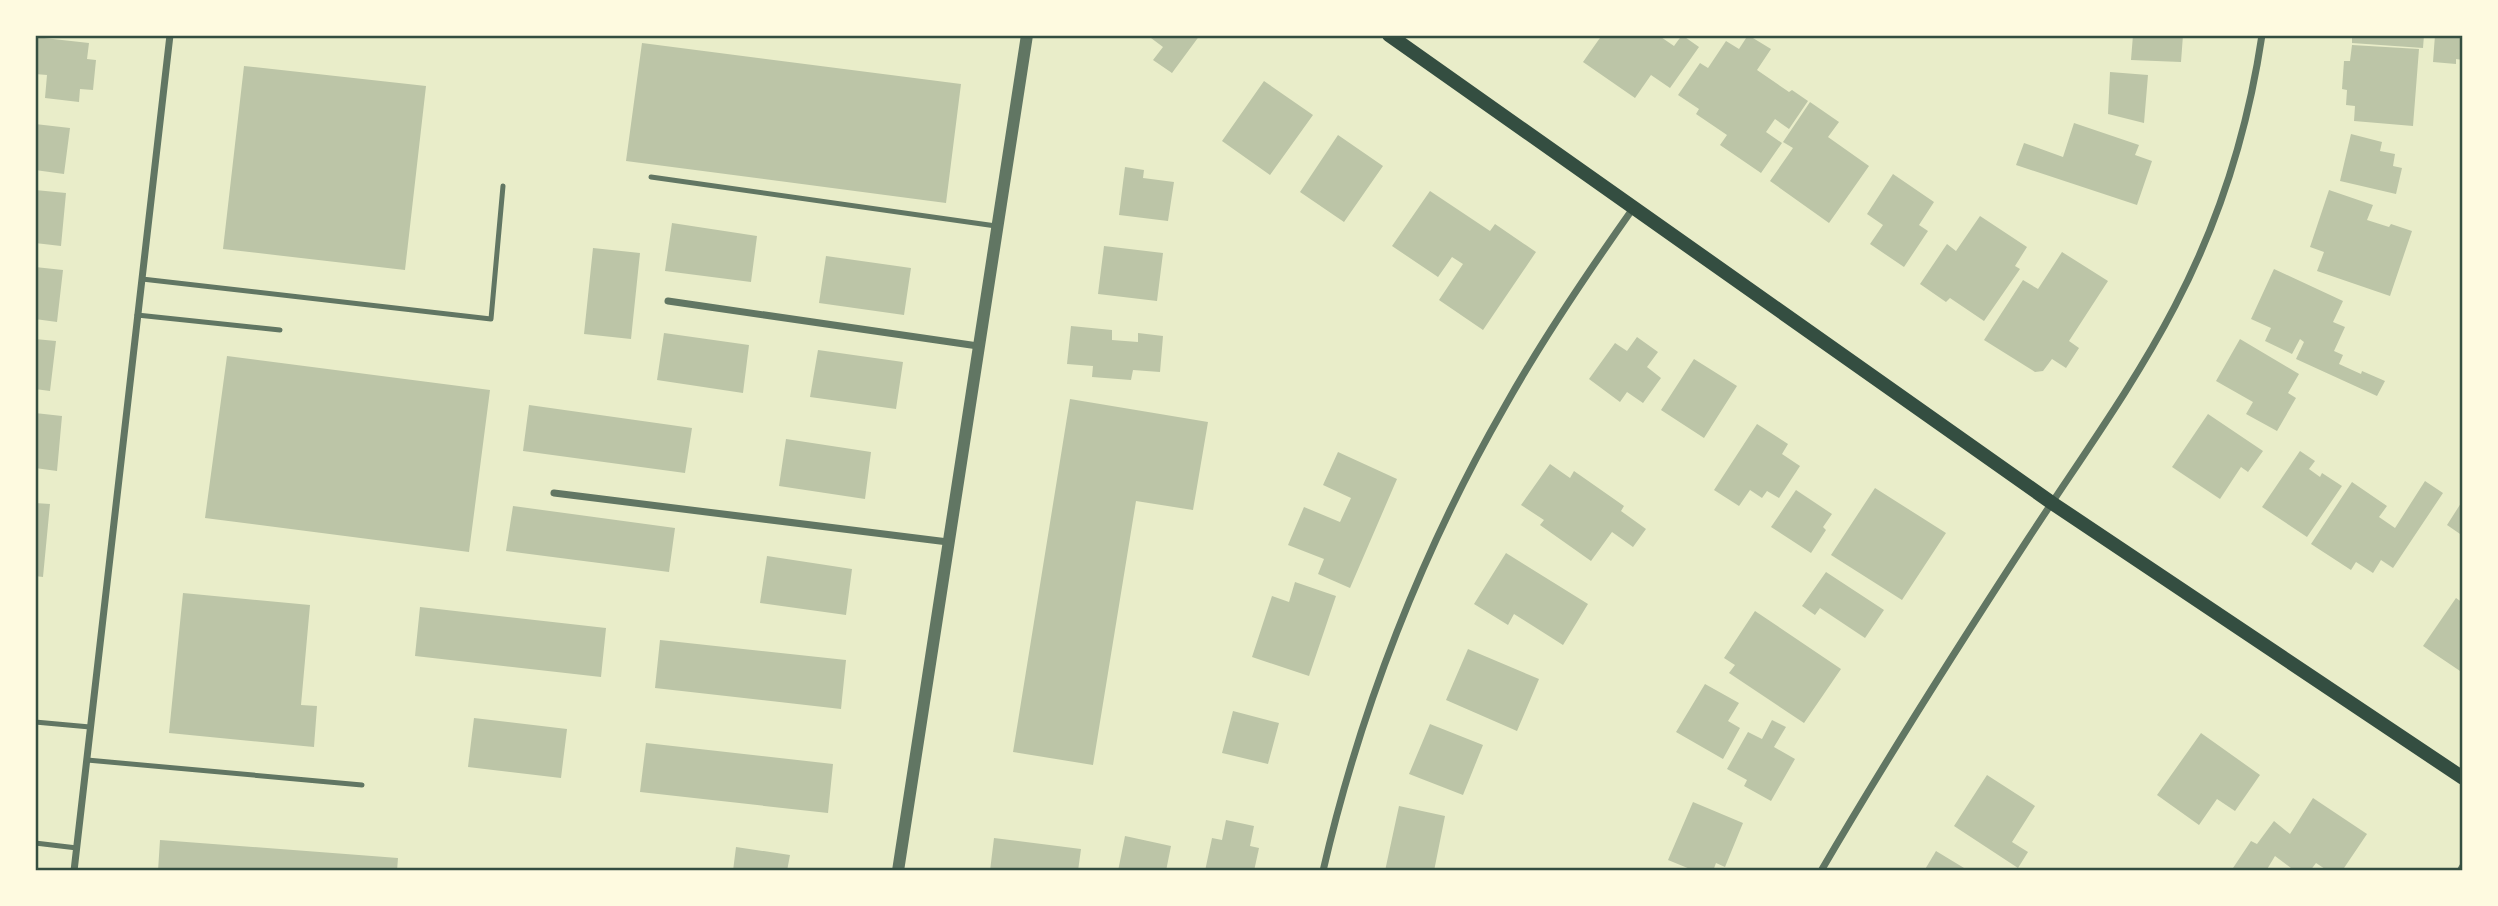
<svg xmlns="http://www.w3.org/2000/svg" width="2498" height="906" viewBox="0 0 2498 906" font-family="Cabin,sans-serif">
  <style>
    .building { fill: #bcc5a7 }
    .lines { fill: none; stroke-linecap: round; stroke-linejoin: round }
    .service { stroke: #617663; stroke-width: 5 }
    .minor { stroke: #617663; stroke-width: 7 }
    .tertiary { stroke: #617663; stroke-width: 12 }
    .secondary { stroke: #344e41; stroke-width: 14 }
    .neatline { fill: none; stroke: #344e41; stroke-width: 2.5 }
  </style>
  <rect width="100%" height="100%" fill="#e9edc9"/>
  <path class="building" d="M1147,35h53l-28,38 -19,-13 10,-13z
    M1602,35h48l5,3 3,-3 16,11 8,-11 17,12 -29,41 -19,-13 -16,23 -52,-36z
    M1748,35l23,14 -14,21 32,22 3,-2 16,11 -19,28 -14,-10 -9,13 16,11 -21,30 -41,-28 7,-10 -31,-21 3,-5 -21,-14 22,-32 8,5 18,-27 13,8z
    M2133,35h50l-2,27 -50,-2z
    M2352,35h72l-1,13 -71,-5z
    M2435,35h28v25l-7,-1v5l-23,-2z
    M35,37l54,6 -2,16 9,1 -3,30 -13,-1 -1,13 -34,-4 2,-23 -12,-1z
    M642,43l319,41 -15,119 -320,-42z
    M2352,45l67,4 -6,77 -59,-5 1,-15 -9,-1 1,-15 -5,-1 2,-28h6z
    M244,66l182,20 -21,184 -182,-21z
    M2110,72l38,3 -4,48 -36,-9z
    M1264,81l49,34 -43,60 -48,-34z
    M1810,102l29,20 -11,15 41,29 -40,57 -59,-42 23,-33 -10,-6z
    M2074,123l65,22 -4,10 17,6 -15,44 -121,-40 8,-22 39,14z
    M35,124l35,4 -6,46 -29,-4z
    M2351,134l31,8 -2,9 15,3 -2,12 9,2 -6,26 -56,-13z
    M1338,135l45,31 -39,56 -44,-30z
    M1125,167l19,3 -1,8 31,4 -6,39 -49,-6z
    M1893,174l41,28 -15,23 9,6 -24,36 -34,-23 13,-19 -16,-11z
    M35,190l31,3 -5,53 -26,-3z
    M2329,190l44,15 -6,15 22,7 2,-3 21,7 -22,65 -73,-25 7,-19 -14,-5z
    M1430,191l60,40 5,-7 41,28 -53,78 -44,-30 24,-36 -11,-7 -14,20 -46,-31z
    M1980,216l47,31 -12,19 5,3 -36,52 -34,-23 -4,4 -26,-18 27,-40 9,7z
    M672,223l85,13 -6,46 -86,-11z
    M1104,246l59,7 -6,48 -59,-7z
    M593,248l47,5 -9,86 -47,-5z
    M2062,252l46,29 -39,60 10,7 -13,20 -14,-9 -9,12 -8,1 -51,-32 39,-60 15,9z
    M826,256l85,12 -7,47 -85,-12z
    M35,267l28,3 -6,52 -22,-3z
    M2274,269l69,32 -10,21 12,5 -11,24 9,4 -4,9 22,10 1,-3 23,10 -8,15 -81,-37 8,-17 -4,-3 -8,15 -27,-13 6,-13 -20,-9z
    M1071,326l41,4v10l26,2v-9l25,3 -3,36 -27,-2 -2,10 -39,-3 1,-11 -26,-2z
    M664,333l85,12 -6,48 -86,-13z
    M1637,337l21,15 -11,15 14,11 -18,25 -16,-11 -7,10 -31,-23 26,-36 12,8z
    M35,339l21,2 -6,50 -15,-2z
    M2240,339l59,35 -11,19 8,5 -19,33 -31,-17 7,-12 -37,-21z
    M818,350l85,12 -7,47 -86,-12z
    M227,356l263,34 -21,162 -264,-34z
    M1694,359l43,27 -33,52 -43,-28z
    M1070,399l138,23 -15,88 -57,-9 -43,264 -80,-13z
    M529,405l163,23 -7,45 -162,-22z
    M35,413l27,3 -5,55 -22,-3z
    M2208,414l55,37 -15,21 -7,-5 -21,32 -48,-32z
    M1757,424l31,20 -6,10 18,12 -21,32 -12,-7 -5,7 -12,-8 -11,16 -25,-16z
    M786,439l85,13 -6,47 -86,-13z
    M2300,451l15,10 -6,8 11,8 2,-4 20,13 -35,51 -45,-30z
    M1338,452l59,27 -47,109 -32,-14 6,-15 -36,-14 16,-38 36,15 11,-24 -28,-13z
    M1550,464l20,14 4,-7 50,35 -3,5 25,18 -13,18 -21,-15 -21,29 -51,-36 4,-5 -23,-15z
    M2425,481l18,12 -50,75 -12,-8 -8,13 -17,-11 -5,8 -40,-26 41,-62 35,24 -8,11 16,11z
    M1875,488l71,45 -44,67 -71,-45z
    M1796,490l36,24 -9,13 3,3 -15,23 -40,-26z
    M2463,500v36l-16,-11z
    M35,503l15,1 -7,73 -8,-1z
    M513,506l162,22 -6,44 -163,-21z
    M1506,553l82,51 -25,41 -49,-31 -6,11 -34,-21z
    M767,556l85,13 -6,46 -86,-12z
    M1826,572l58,38 -19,28 -45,-30 -5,7 -13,-9z
    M1295,582l41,14 -27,80 -57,-19 20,-61 17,6z
    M183,593l127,12 -9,100 16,1 -3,41 -145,-14z
    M2456,598l7,5v70l-40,-27z
    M420,607l186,21 -5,49 -186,-21z
    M1755,611l86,58 -37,54 -75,-50 6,-8 -11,-7z
    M660,640l186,20 -5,49 -186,-21z
    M1468,649l71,30 -22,52 -71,-31z
    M1705,684l34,19 -11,18 12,7 -17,31 -47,-27z
    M1233,711l46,12 -11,41 -46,-11z
    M474,718l93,11 -6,49 -93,-11z
    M1772,720l14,7 -12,20 21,12 -24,42 -27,-15 3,-6 -20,-11 21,-37 14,7z
    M1430,724l53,21 -20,50 -54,-21z
    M2201,733l59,42 -25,36 -18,-12 -18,26 -42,-30z
    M646,743l187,21 -5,49 -188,-21z
    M1987,775l48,31 -23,36 16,10 -10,16 -64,-42z
    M2313,798l54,36 -25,37h-14l-12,-8 -6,8h-15l-20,-15 -9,15h-35l20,-30 6,3 17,-23 16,13z
    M1693,802l50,21 -18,44 -9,-4 -3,8h-18l-27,-11z
    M1399,806l46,10 -11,55h-49z
    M1226,820l28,6 -4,20 9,2 -5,23h-49l7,-33 10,2z
    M1125,836l46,10 -5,25h-48z
    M994,838l87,11 -3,22h-88z
    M160,840l238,18 -1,13h-239z
    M736,847l54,8 -3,16h-54z
    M1936,851l33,20h-45z"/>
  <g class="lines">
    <path class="service" d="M651,177l345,49
      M142,279l349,40 12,-133
      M137,315l143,15
      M35,722l55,5
      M87,760l275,25
      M35,843l42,5"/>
    <path class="minor" d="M668,301l310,45
      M554,493l394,49
      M74,871l96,-836
      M1323,871c37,-161 99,-320 181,-463 39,-70 84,-136 130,-201
      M1821,871c66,-113 136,-223 207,-332 50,-77 105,-152 147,-233 44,-84 73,-177 87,-271
      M2460,871l3,-5"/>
    <path class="tertiary" d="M898,871l129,-836"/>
    <path class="secondary" d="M1389,35l663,468 411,275"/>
  </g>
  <rect width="2498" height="906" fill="none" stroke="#fefae0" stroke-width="74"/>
  <rect x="37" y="37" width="2424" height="832" class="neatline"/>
</svg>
